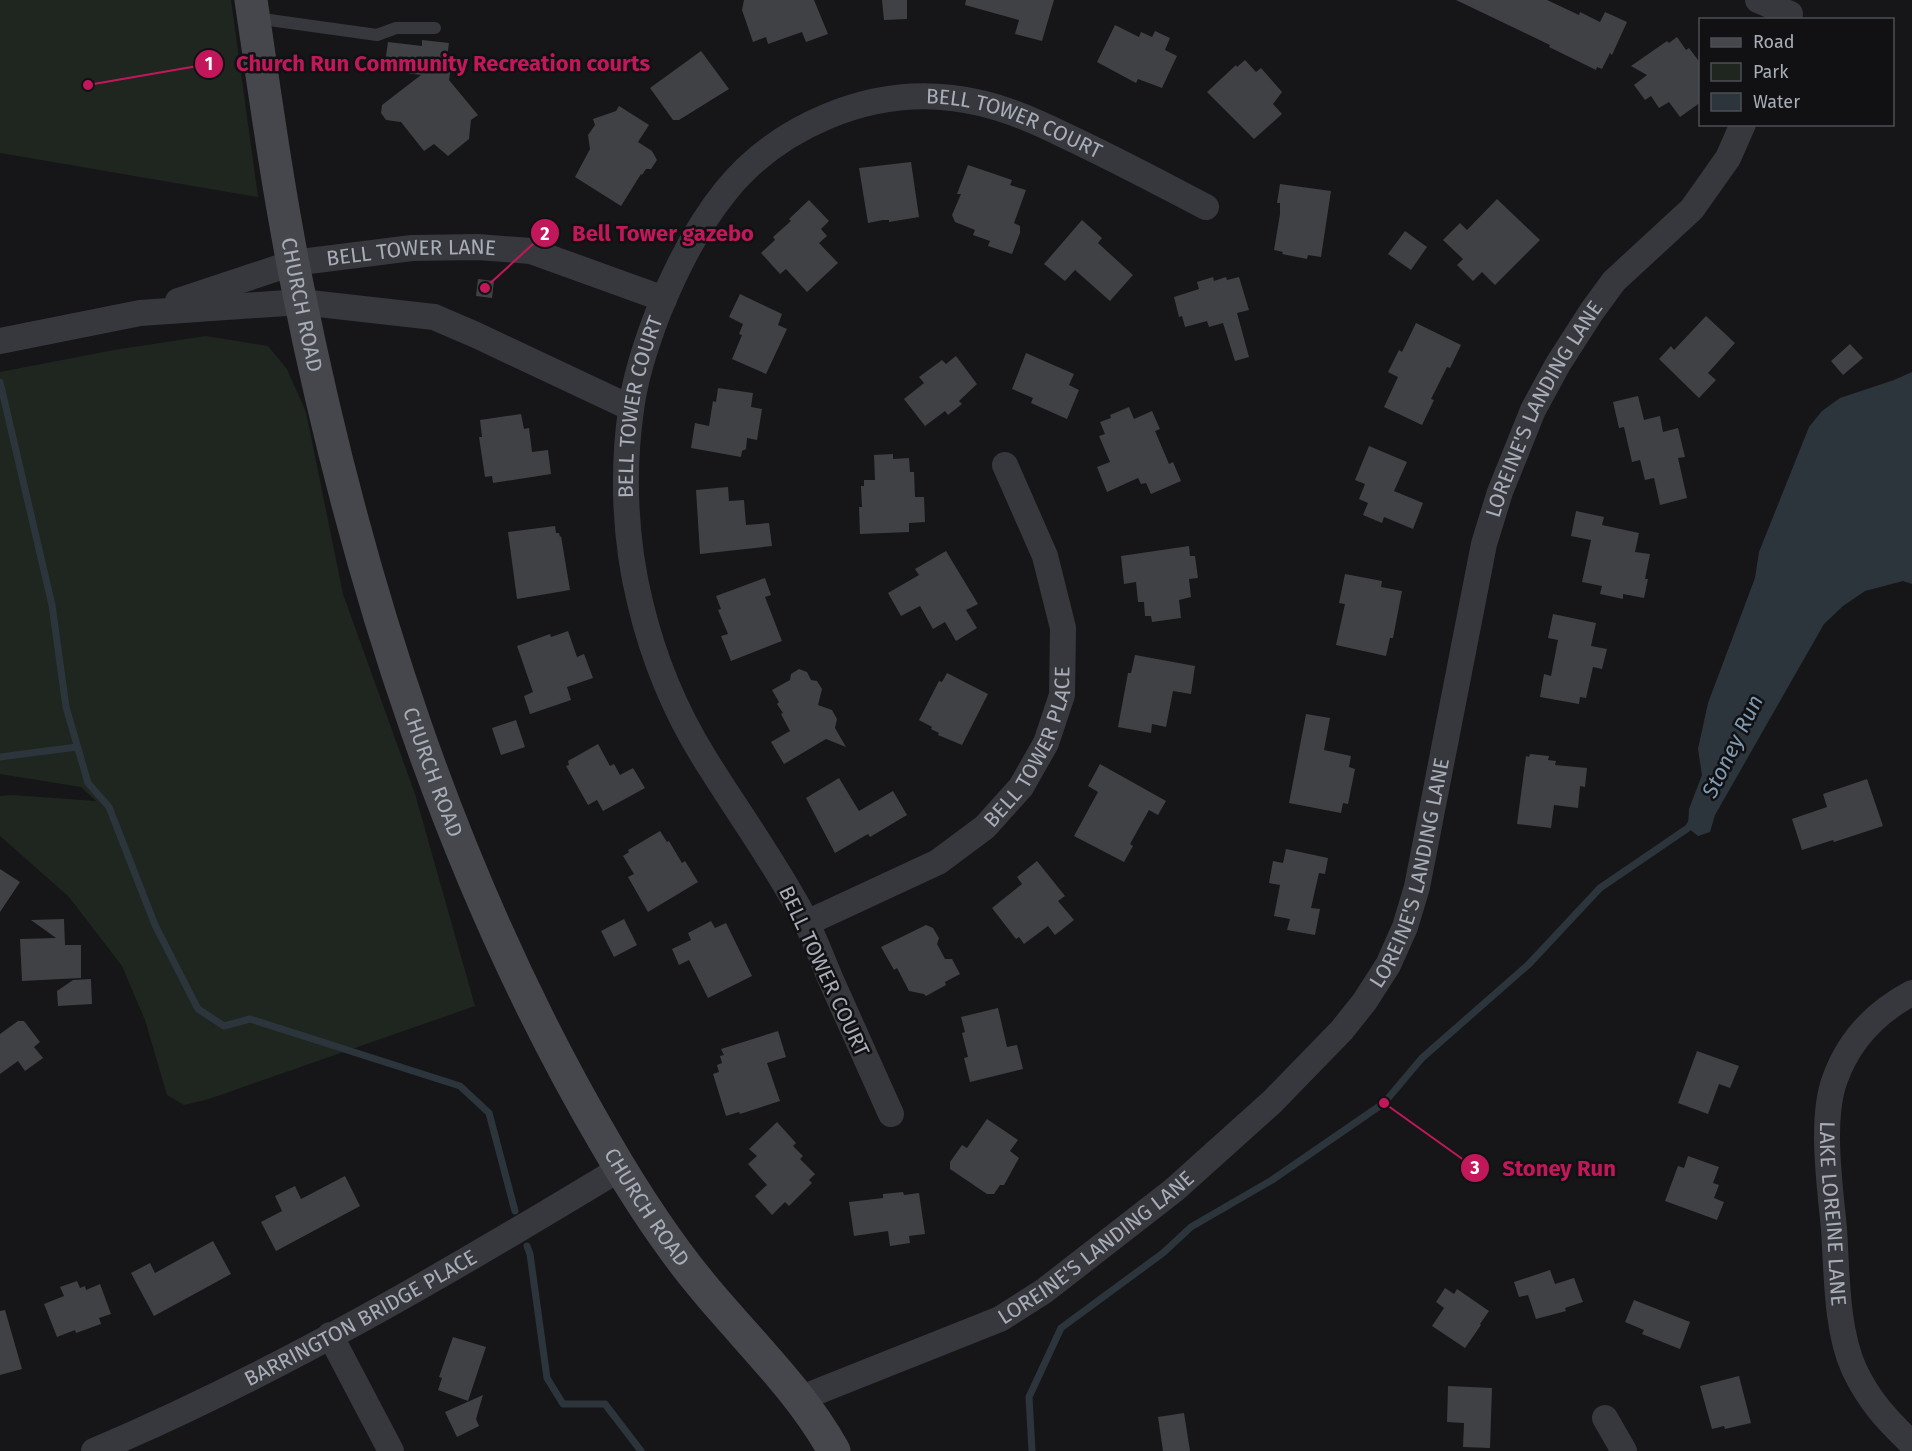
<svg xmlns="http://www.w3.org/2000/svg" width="1912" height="1451" viewBox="0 0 1912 1451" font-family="'Fira Sans',sans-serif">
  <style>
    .green { fill: #1e261f }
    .water { fill: #2c353c }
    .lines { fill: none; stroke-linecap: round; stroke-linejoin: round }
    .stream { stroke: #2c353c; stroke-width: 7 }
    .building { fill: #404145 }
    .service { stroke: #37383d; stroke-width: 12 }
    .minor { stroke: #37383d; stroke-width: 26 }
    .secondary { stroke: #45474d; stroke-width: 33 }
    .labels { text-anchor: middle; stroke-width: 5; stroke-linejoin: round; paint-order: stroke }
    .street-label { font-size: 21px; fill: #a8adb8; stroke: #111113 }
    .water-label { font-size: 22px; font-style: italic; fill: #7f9bb3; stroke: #111113 }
    .leader { fill: none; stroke: #c2185b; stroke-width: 2 }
    .callout-dot { fill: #c2185b; stroke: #111113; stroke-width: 2 }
    .mark-label { font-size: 18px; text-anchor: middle; font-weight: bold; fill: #fff }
    .callout-label { font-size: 22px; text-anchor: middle; font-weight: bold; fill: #c2185b; stroke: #111113; stroke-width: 5; stroke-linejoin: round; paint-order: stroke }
  </style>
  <rect width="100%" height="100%" fill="#161618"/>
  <path class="green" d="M0,0h231l27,197 -258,-44z
    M206,336l62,10 19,23 19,43 37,182 72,200 60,212 -266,93 -25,6 -17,-10 -22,-75 -23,-54 -53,-69 -69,-61v-40l13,-1 83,6 -15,-14 -81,-13v-402l114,-22z"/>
  <path class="water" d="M1912,372v212l-9,-3 -38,10 -22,15 -19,18 -109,191 -5,17 -12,4 -10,-8 1,-19 13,-34 -4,-26 10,-46 47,-125 4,-26 50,-125 13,-16 18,-13 54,-18z"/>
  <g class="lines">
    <path class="stream" d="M0,382l52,223 14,102 22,76 21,24 46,118 43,84 26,17 26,-7 210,67 29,27 26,98
      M0,757l77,-10
      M527,1246l3,8 17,124 16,26h42l36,47
      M1032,1451l-3,-54 32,-69 102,-75 28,-26 81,-47 112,-77 38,-45 107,-94 71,-76 88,-60 5,-8"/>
  </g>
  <path class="building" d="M744,0h70l14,34 -22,8 -4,-10 -34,12 -2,-7 -13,5 -11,-32z
    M882,0h25v19l-23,1z
    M966,0h88l-12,41 -27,-7 4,-14 -54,-15z
    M1456,0h91l32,15 1,-3 20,10 5,-10 22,10 -15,33 -2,-2 -8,16 -5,-2 -1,3 -47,-23 1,-2z
    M1115,25l24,12 2,-5 11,5 3,-6 15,7 -5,12 12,6 -15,32 -24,-9 -2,4 -39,-21z
    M1677,37l9,13 3,-2 12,16v38l-21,15 -11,-15 -10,6 -8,-12 -6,4 -11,-15 13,-10 -16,-9 36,-25 2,2z
    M422,40l27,3 -3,22 5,1 -2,14 29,35 -7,5 -2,19 -21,17 -14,-12 -10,7 -23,-29 -15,-2 -5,-7 1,-8 39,-30 -37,-5 4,-28 34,4z
    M701,51l28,38 -50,31h-6l-23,-32z
    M1245,60l11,12 5,-4 21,24 -9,12 9,10 -28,25 -47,-47 29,-27 1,2z
    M619,106l30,19 -11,17 14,9 5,9 -6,9h-5l-4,6 -1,-1 -20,32 -46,-29 15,-28 -2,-14 7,-10 -2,-6 23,-8z
    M911,162l8,55 -30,5v-2h-6l-15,3 -9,-55z
    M968,165l44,15 -2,5 16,5 -12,33 6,3v7l-8,21 -24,-8 2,-5 -17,-6 2,-5 -20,-8 -3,-7 9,-21h-4z
    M1280,184l51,7 -10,66 -13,-2 -1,4 -25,-5 1,-2 -9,-2 6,-36v-11h-3z
    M1497,199l43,41 -45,45 -13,-13 -9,9 -16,-16 6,-6 -20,-19 17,-17 7,7z
    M809,200l20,21 -8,8 6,7 -8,7 19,20 -31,29 -21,-23 -6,5 -19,-21 14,-13 -2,-3 18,-16 -2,-2z
    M1082,220l20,18 -4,5 35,32 -23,26 -35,-31 -10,11 -21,-17z
    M1405,231l22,16 -16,23 -23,-16z
    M1213,277l1,4 12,-4 1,3 12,-3 10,33 -12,3 12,44 -14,4 -12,-38 -14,4 -2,-6 -22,6 -3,-11 -3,1 -5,-20 25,-8 -2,-7z
    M478,279l16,2 -2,17 -16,-2z
    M740,294l42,20 -4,11 9,4 -21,45 -34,-15 10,-24 -3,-1 4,-10 -14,-7z
    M1706,316l29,27 -27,30 8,7 -17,18 -40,-39 12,-13 3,4z
    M1416,323l45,22 -11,23 -3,-1 -16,32 3,1 -12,25 -38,-18 14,-30 -10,-5 11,-22 3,2z
    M1850,344l13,14 -20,17 -12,-14z
    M1026,353l48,21 -5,11 10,5 -12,29 -36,-16 2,-5 -21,-9z
    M956,356l21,28 -18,17 3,3 -14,11 -3,-4 -20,15 -21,-27 20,-16 -5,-6 23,-17 4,4z
    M718,388l35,5 -2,14 11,2 -5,31 -10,-2 -1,11 -4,2 -1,6 -50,-9 4,-25 14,3 4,-25 3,1z
    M1638,396l6,24 16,-4 3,16 15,-4 7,29 -7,1 9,40 -27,7 -6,-27 -9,2 -5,-20 -8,2 -8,-35 -5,1 -6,-26z
    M1129,407l5,12 18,-8 8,18 -5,2 14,33 4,-2 8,19 -30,13 -5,-11 -5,1 -3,-6 -31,14 -10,-25 13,-5 -11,-26 6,-2 -5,-12 11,-4 -1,-3z
    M521,414l3,15 5,-1 3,24 16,-2 3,24 -58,9 -1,-7 -7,1 -6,-40h3l-2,-17z
    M1369,446l38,16 -13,29 29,12 -10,26 -29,-12 -2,6 -19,-8 5,-12 -9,-4 6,-15 -10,-4z
    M893,454v5l16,-1 1,14h4l1,25h9l1,25 -16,1v9l-49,2 -1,-27h3l-1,-21h3v-6h11l-1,-25z
    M728,487l1,14 15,-1 2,25 23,-2 3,23 -72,8 -4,-64z
    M1576,511l28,6 -2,8 37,8 -4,19 15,2 -5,25h3l-4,19 -21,-4v5l-23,-5 2,-8 -20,-4 9,-42 -20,-4z
    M555,526l1,7h3l1,4 1,-1 9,54 -53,9 -9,-67z
    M1189,546l1,10h5l3,22 -9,1 2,18 -12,3 2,18 -29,4 -1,-6h-6l-1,-14h-6l-2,-20 -12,2 -3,-28z
    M946,551l32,53 -12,6 11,18 -21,13 -11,-19 -12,7 -13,-23 -19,10 -13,-23 31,-18 -4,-6z
    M1345,574l37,7 -1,6 21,4 -9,47h-3l-4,18 -50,-11 9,-41 -6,-1z
    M765,578l6,17 -6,2 17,44 -51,20 -10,-25 7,-2 -10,-24 3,-1 -5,-13z
    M1553,614l43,9 -5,23 16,3 -5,20 -9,-2 -7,31 -6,-1 -1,7 -39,-7 4,-23 7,2 7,-36 -10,-2z
    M568,631l9,26 7,-3 9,24 -26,9 4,13 -41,14 -6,-18 9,-4 -16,-46 33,-12 1,3z
    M1135,655l60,11 -4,28 -18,-3 -7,36 -14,-3 -1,9 -33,-6 10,-54h3z
    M799,669l8,3 4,8 6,1 5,8 -4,16 14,5 5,9 -2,9 11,19 -20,-8 -42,25 -13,-22 19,-11 -9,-17 2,-1 -6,-9 2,-2 -7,-12 18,-10 1,-6z
    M947,673l41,21 -26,51 -24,-10 1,-2 -8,-4 1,-2 -13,-7 20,-39 3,1z
    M1306,714l24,4 -6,32 27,6 -2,11 6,2 -7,35 -5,-1 -2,10 -52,-10z
    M516,720l9,27 -24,8 -9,-27z
    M598,744l12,22 4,-2 6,11 13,-7 12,20 -42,23 -6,-11 -9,5 -22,-39 3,-1 -1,-4z
    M1530,754l19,2 -1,4 8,1 -1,4 32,3 -2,19 -5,-1 -2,22 -24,-3 -3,23 -34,-4 9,-68 3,1z
    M1100,764l66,37 -8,14 -9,-5 -19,34 3,2 -9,16 -50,-26 24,-44 -10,-6z
    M839,778l20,33 34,-20 14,24 -37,22 -2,-3 -33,19 -29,-55z
    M1867,779l16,47 -49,16 -1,-2 -31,10 -10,-31 35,-12 -4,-13z
    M660,831l7,11 2,-1 13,22 3,-2 13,21 -50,30 -20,-35 6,-3 -11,-18 6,-4 -1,-2z
    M1286,849l42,9 -3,16 -6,-1 -8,35 9,1 -5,26 -28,-5 3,-11 -16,-3 6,-31 -11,-2 4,-22 10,2z
    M1037,861l28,35 -7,5 16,19 -19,15 -7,-9 -24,18 -5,-7 -3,2 -24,-31 30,-24 -5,-7z
    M0,869l20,13 -20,30z
    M64,919l1,26h16v33l-59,3 -2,-42 36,-1 -25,-18z
    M624,919l13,26 -23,12 -13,-26z
    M711,921l4,7 11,-5 26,53 -44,22 -19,-38 -10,5 -7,-16 19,-9 -3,-7z
    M926,925l7,3 6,10 -2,6 8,15h7l8,15 -15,8 1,3 -20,11 -2,-2 -15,-3 -12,-23 -3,2 -13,-23z
    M91,979l1,25 -34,2 -1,-15 16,-11z
    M998,1008l9,39 10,-2 6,24 -53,13 -6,-24 4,-1 -6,-24 3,-1 -4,-15z
    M18,1021h6l16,21 -6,5 9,11 -18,13 -7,-10 -18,13v-40z
    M778,1031l8,26 -19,6 13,38 -40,13 -1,-2 -13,4 -13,-42 6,-2 -2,-7 5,-2 -2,-7 4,-1 -3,-6z
    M1697,1051l42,15 -9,22 -11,-4 -11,30 -30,-11z
    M987,1119l31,21 -8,11 9,7 -15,27h-4l-6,9h-7l-37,-25v-7l12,-17 5,3z
    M777,1122l19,21 -3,3 10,10 -3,3 15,15 -6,6 3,3 -23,23 -4,-4 -13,13 -17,-19 12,-11 -19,-21 9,-8 -8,-7z
    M1688,1156l31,11 -6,16 6,2 -5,13 10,4 -7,18 -52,-19 13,-35 6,2z
    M345,1176l15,30 -84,45 -15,-29 21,-11 -7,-15 20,-10 6,13z
    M903,1192l1,3 15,-2 6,41 -16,2 1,7 -20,3 -2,-15 -34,5 -5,-34 34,-4v-4z
    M213,1241l18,33 -77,42 -23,-43 19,-10 5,10z
    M1550,1270l5,14 19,-6 9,24 -18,6 1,3 -30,8 -8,-24 -9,2 -5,-15z
    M77,1281l3,7 5,-2 1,4 14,-6 11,30 -12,4 2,6 -25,9 -1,-3 -18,7 -13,-33 20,-8 -4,-9z
    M1445,1288l9,6 3,-5 32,22 -9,13 1,1 -16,23 -33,-22 12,-18 -8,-6z
    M1634,1300l56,22 -10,27 -38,-15 2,-4 -19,-8z
    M5,1310l17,59 -22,6v-64z
    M453,1337l33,10 -18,54 -30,-11 4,-12 -3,-1z
    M1739,1376l12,47 -26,6 -1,-3 -12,3 -12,-43z
    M1448,1386l44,2 -2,60 -27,-1 1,-24 -17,-1z
    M483,1395l-7,24 3,7 -22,11 -12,-25z
    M1184,1413l6,38h-27l-5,-34z"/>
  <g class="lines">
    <path class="service" d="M255,18l122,17 19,-7h39"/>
    <g class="minor">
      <path d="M1758,0l32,14"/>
      <path id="s1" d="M178,301l115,-38 119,-15 66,-1 53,4 133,48"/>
      <path d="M0,341l140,-28 161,-11 133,15 42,18 155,73"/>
      <path id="s2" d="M803,916l8,5 127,-59 47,-35 36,-40 25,-44 16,-48 1,-67 -18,-72 -40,-91"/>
      <path id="s3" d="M1912,993c-36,19 -63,47 -77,86 -15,40 -5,107 -1,150 3,44 2,100 20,140 15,32 33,51 58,75"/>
      <path id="s4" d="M891,1114c-20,-45 -40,-89 -60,-134 -9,-21 -17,-43 -28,-64 -29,-55 -66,-105 -98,-157 -30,-48 -52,-102 -65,-157 -15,-61 -18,-129 -9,-192 4,-33 15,-66 27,-97 17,-42 38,-85 67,-121 53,-66 143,-104 227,-94 43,5 77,20 116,39 47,22 92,46 138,70"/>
      <path d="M330,1335l61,116"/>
      <path id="s5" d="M799,1399l201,-80 44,-28 130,-101 98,-88 70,-72 23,-29 23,-36 17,-38 12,-40 67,-343 16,-52 33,-82 25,-46 34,-53 22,-30 78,-72 36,-51 15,-34"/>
      <path d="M1605,1418l19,33"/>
      <path id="s6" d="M94,1451c184,-78 357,-180 527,-283"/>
    </g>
    <path class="secondary" id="s7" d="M251,0c14,95 27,190 46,284 60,299 154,596 309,860 29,50 62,101 99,145 44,53 96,102 129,162"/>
  </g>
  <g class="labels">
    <g class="street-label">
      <text dy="7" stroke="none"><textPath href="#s4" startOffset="1328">BELL TOWER COURT</textPath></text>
      <text dy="7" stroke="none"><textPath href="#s1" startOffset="240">BELL TOWER LANE</textPath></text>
      <text dy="7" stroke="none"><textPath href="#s7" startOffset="309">CHURCH ROAD</textPath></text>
      <text dy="7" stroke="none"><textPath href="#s4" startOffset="770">BELL TOWER COURT</textPath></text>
      <text dy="7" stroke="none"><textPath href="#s5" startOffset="1326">LOREINE'S LANDING LANE</textPath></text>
      <text dy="7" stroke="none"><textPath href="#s2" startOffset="302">BELL TOWER PLACE</textPath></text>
      <text dy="7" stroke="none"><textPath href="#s7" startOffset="795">CHURCH ROAD</textPath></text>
      <text dy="7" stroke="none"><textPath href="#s5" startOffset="840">LOREINE'S LANDING LANE</textPath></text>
      <text transform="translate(824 971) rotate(65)" y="7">BELL TOWER COURT</text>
      <text dy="7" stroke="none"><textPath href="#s7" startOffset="1281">CHURCH ROAD</textPath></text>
      <text dy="7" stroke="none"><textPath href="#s3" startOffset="254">LAKE LOREINE LANE</textPath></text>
      <text dy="7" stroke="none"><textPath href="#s5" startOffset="336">LOREINE'S LANDING LANE</textPath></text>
      <text dy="7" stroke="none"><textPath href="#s6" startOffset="298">BARRINGTON BRIDGE PLACE</textPath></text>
    </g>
    <g class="water-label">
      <text transform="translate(1732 746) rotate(-64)" y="8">Stoney Run</text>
    </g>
  </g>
  <path class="leader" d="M88 85L209 64M485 288L545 233M1384 1103L1475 1168"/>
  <g class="callout-dot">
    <circle cx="88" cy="85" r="6"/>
    <circle cx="485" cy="288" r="6"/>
    <circle cx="1384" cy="1103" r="6"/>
    <circle cx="209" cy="64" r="15"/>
    <circle cx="545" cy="233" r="15"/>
    <circle cx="1475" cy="1168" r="15"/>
  </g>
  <g class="mark-label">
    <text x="209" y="70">1</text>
    <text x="545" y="240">2</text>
    <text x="1475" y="1174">3</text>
  </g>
  <g class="callout-label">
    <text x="443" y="71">Church Run Community Recreation courts</text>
    <text x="663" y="241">Bell Tower gazebo</text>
    <text x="1559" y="1176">Stoney Run</text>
  </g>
  <rect x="1699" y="18" width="195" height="108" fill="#111113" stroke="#4d4f55" stroke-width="1.5"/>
  <rect x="1711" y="38" width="30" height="9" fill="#45474d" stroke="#4d4f55" stroke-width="1.5"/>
  <text x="1753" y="48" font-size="18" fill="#a8adb8">Road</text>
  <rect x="1711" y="63" width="30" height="18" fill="#1e261f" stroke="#4d4f55" stroke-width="1.5"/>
  <text x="1753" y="78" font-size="18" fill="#a8adb8">Park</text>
  <rect x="1711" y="93" width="30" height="18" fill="#2c353c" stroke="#4d4f55" stroke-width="1.5"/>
  <text x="1753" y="108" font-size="18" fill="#a8adb8">Water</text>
</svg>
